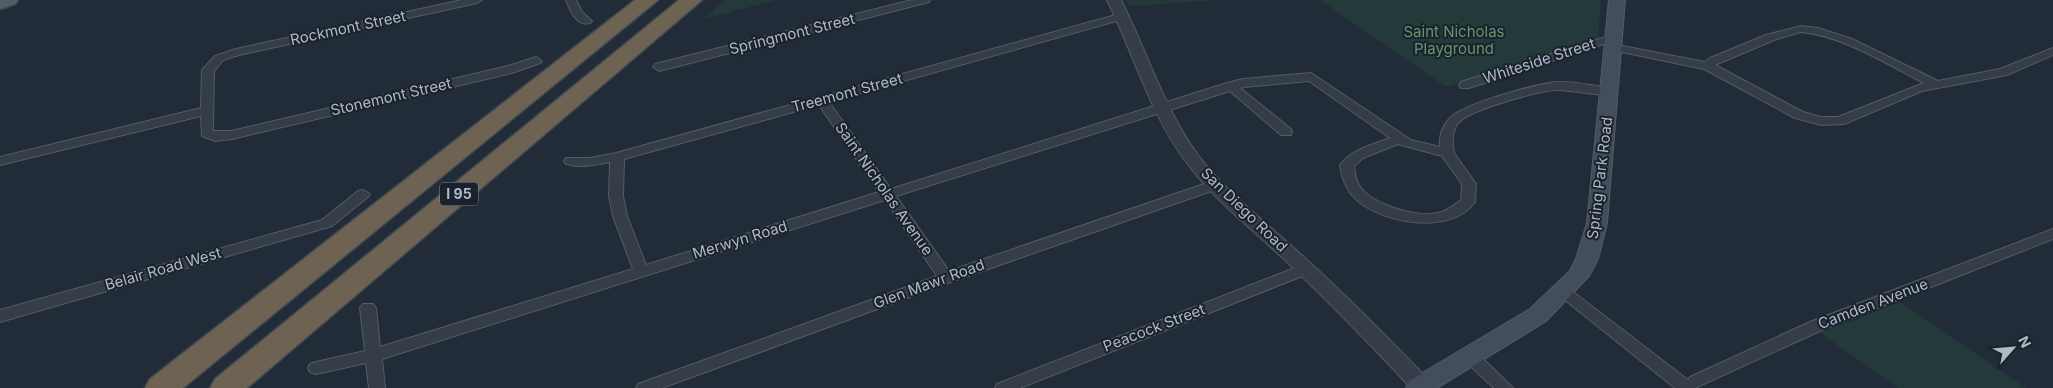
<svg xmlns="http://www.w3.org/2000/svg" width="2053" height="388" viewBox="0 0 2053 388" font-family="Inter,sans-serif">
  <style>
    .green { fill: #24393a }
    .lines { fill: none; stroke-linecap: round; stroke-linejoin: round }
    .minor-casing { stroke: #525c66; stroke-width: 2 }
    .tertiary-casing { stroke: #525c66; stroke-width: 2 }
    .secondary-casing { stroke: #525c66; stroke-width: 2 }
    .primary-casing { stroke: #3e4752; stroke-width: 3 }
    .motorway-casing { stroke: #3f4953; stroke-width: 3 }
    .minor { fill: #353e48; fill-rule: evenodd }
    .tertiary { fill: #353e48; fill-rule: evenodd }
    .secondary { fill: #434d5b; fill-rule: evenodd }
    .primary { fill: #525d68; fill-rule: evenodd }
    .motorway { fill: #6e6252; fill-rule: evenodd }
    .labels { text-anchor: middle; stroke-width: 4; stroke-linejoin: round; paint-order: stroke }
    .shield { fill: #1a232d; stroke: #828c97; stroke-width: 1 }
    .shield-label { font-size: 14px; font-weight: bold; fill: #afb9c5 }
    .street-label { font-size: 15px; fill: #afb9c5; stroke: #1a232d }
    .park-label { font-size: 15px; fill: #67956f; stroke: #1a232d }
  </style>
  <rect width="100%" height="100%" fill="#212c38"/>
  <path class="green" d="M725,0h51l-72,19z
    M1127,0h92l-89,6z
    M1320,0h281l-3,38 -152,49z
    M1900,302l126,86h-128l-78,-55z"/>
  <g class="lines">
    <defs>
      <path id="minor" d="M462,0h20l-5,3 -238,52 -16,5 -9,11 -1,60h19l276,-65 28,-9 6,4 -2,2 -28,10 -280,66 -17,2 -13,-5 -1,-20 -201,49v-8l201,-49 1,-38 13,-14 21,-7z
        M566,0h10l6,12 10,9 -2,2c-14,4 -20,-13 -24,-23z
        M912,0h18l-1,2 -270,69 -6,-4 2,-3z
        M1123,13l6,3 -2,2 -298,84 62,87 336,-106 16,-4 68,-6 100,67 29,7c-1,-10 2,-20 9,-28 12,-15 87,-35 108,-37 18,-1 35,4 53,6l6,4c-6,7 -47,-3 -60,-2 -18,1 -87,20 -98,33 -6,8 -6,20 -4,30l22,31 -1,18c-24,35 -101,21 -124,-8 -7,-9 -9,-18 -11,-29 12,-16 32,-20 50,-27l-81,-57 -65,6 -4,1 51,41 1,3 -1,3h-10l-51,-44 -334,105 53,75 261,-89h10l2,3 -2,3 -269,94 -289,106h-26l2,-4 299,-108 -52,-76 -503,159 3,29h-16l-3,-25 -50,11 -6,-2 -2,-4 2,-4 6,-2 49,-11 -5,-43 3,-4h10l3,4 4,39 253,-78 -20,-53 -4,-20 1,-34c-15,3 -29,6 -44,2l-2,-3 2,-3h24l26,-5zM819,105l60,87 -233,73 -19,-49 -4,-20 1,-37zM1398,144l44,12 20,28 -1,16c-7,5 -15,12 -24,13 -21,5 -67,-9 -78,-28 -4,-6 -4,-13 -5,-19l9,-8z
        M1801,26l17,2 34,11 86,42 62,-12 53,-21v7l-46,20 -85,16 -78,33 -23,1 -26,-7 -91,-49 -92,-19 -6,-3 6,-3 93,18 5,-4 56,-23zM1801,32c43,4 85,32 123,51l-86,34h-17l-18,-5 -88,-47 59,-25z
        M1612,35l4,1v4l-147,48h-8l-2,-3 2,-3z
        M363,190l7,4 -2,3 -36,29 -332,96v-12l322,-90 36,-29z
        M2053,229v10l-231,91 -127,58h-20l-120,-96 3,-4h10l120,92 2,-3 120,-55z
        M1305,264l5,1 2,4 -2,4 -290,115h-25l2,-4z
        M1470,350l6,2 37,36h-19l-30,-28 -2,-4 2,-4z"/>
      <path id="tertiary" d="M1107,0h14c26,51 43,109 77,155 27,36 65,65 98,95 46,41 89,85 132,129l4,6 -2,3h-19c-41,-44 -82,-86 -125,-127 -33,-31 -72,-61 -99,-98 -37,-48 -53,-109 -80,-163z"/>
      <path id="secondary" d="M1609,0h16l-18,223 -9,36 -9,17 -43,45 -109,67h-31l3,-7 121,-72 40,-38 6,-12 11,-36z"/>
      <path id="primary" d="M0,0h18l-3,4 -15,5z"/>
      <path id="motorway" d="M635,0h23l-475,388h-38l5,-9z
        M679,0h23l-455,388h-37l5,-9z"/>
    </defs>
    <use href="#minor" class="minor-casing"/>
    <use href="#tertiary" class="tertiary-casing"/>
    <use href="#secondary" class="secondary-casing"/>
    <use href="#primary" class="primary-casing"/>
    <use href="#motorway" class="motorway-casing"/>
    <use href="#minor" class="minor"/>
    <use href="#tertiary" class="tertiary"/>
    <use href="#secondary" class="secondary"/>
    <use href="#primary" class="primary"/>
    <use href="#motorway" class="motorway"/>
  </g>
  <g class="labels">
    <rect class="shield" x="440" y="182.5" width="38" height="23" rx="4"/>
    <g class="shield-label">
      <text x="459" y="199">I 95</text>
    </g>
    <g class="street-label">
      <text transform="translate(348 28) rotate(-12)" y="5">Rockmont Street</text>
      <text transform="translate(792 34) rotate(-14)" y="5">Springmont Street</text>
      <text transform="translate(1539 61) rotate(-18)" y="5">Whiteside Street</text>
      <text transform="translate(847 93) rotate(-15)" y="5">Treemont Street</text>
      <text transform="translate(391 97) rotate(-13)" y="5">Stonemont Street</text>
      <text transform="translate(1600 178) rotate(-83)" y="5">Spring Park Road</text>
      <text transform="translate(884 189) rotate(55)" y="5">Saint Nicholas Avenue</text>
      <text transform="translate(1244 210) rotate(44)" y="5">San Diego Road</text>
      <text transform="translate(740 240) rotate(-17)" y="5">Merwyn Road</text>
      <text transform="translate(163 269) rotate(-16)" y="5">Belair Road West</text>
      <text transform="translate(929 284) rotate(-20)" y="5">Glen Mawr Road</text>
      <text transform="translate(1873 304) rotate(-21)" y="5">Camden Avenue</text>
      <text transform="translate(1154 328) rotate(-21)" y="5">Peacock Street</text>
    </g>
    <g class="park-label">
      <text x="1454" y="37">Saint Nicholas<tspan x="1454" dy="17">Playground</tspan></text>
    </g>
  </g>
  <g transform="translate(2013 348) rotate(63)" stroke="#1a232d" stroke-width="4" paint-order="stroke">
  <path d="M0-4L9 19L0 12L-9 19Z" fill="#afb9c5"/>
  <text y="-8" font-size="14" font-weight="bold" text-anchor="middle" fill="#afb9c5">N</text>
  </g>
</svg>
